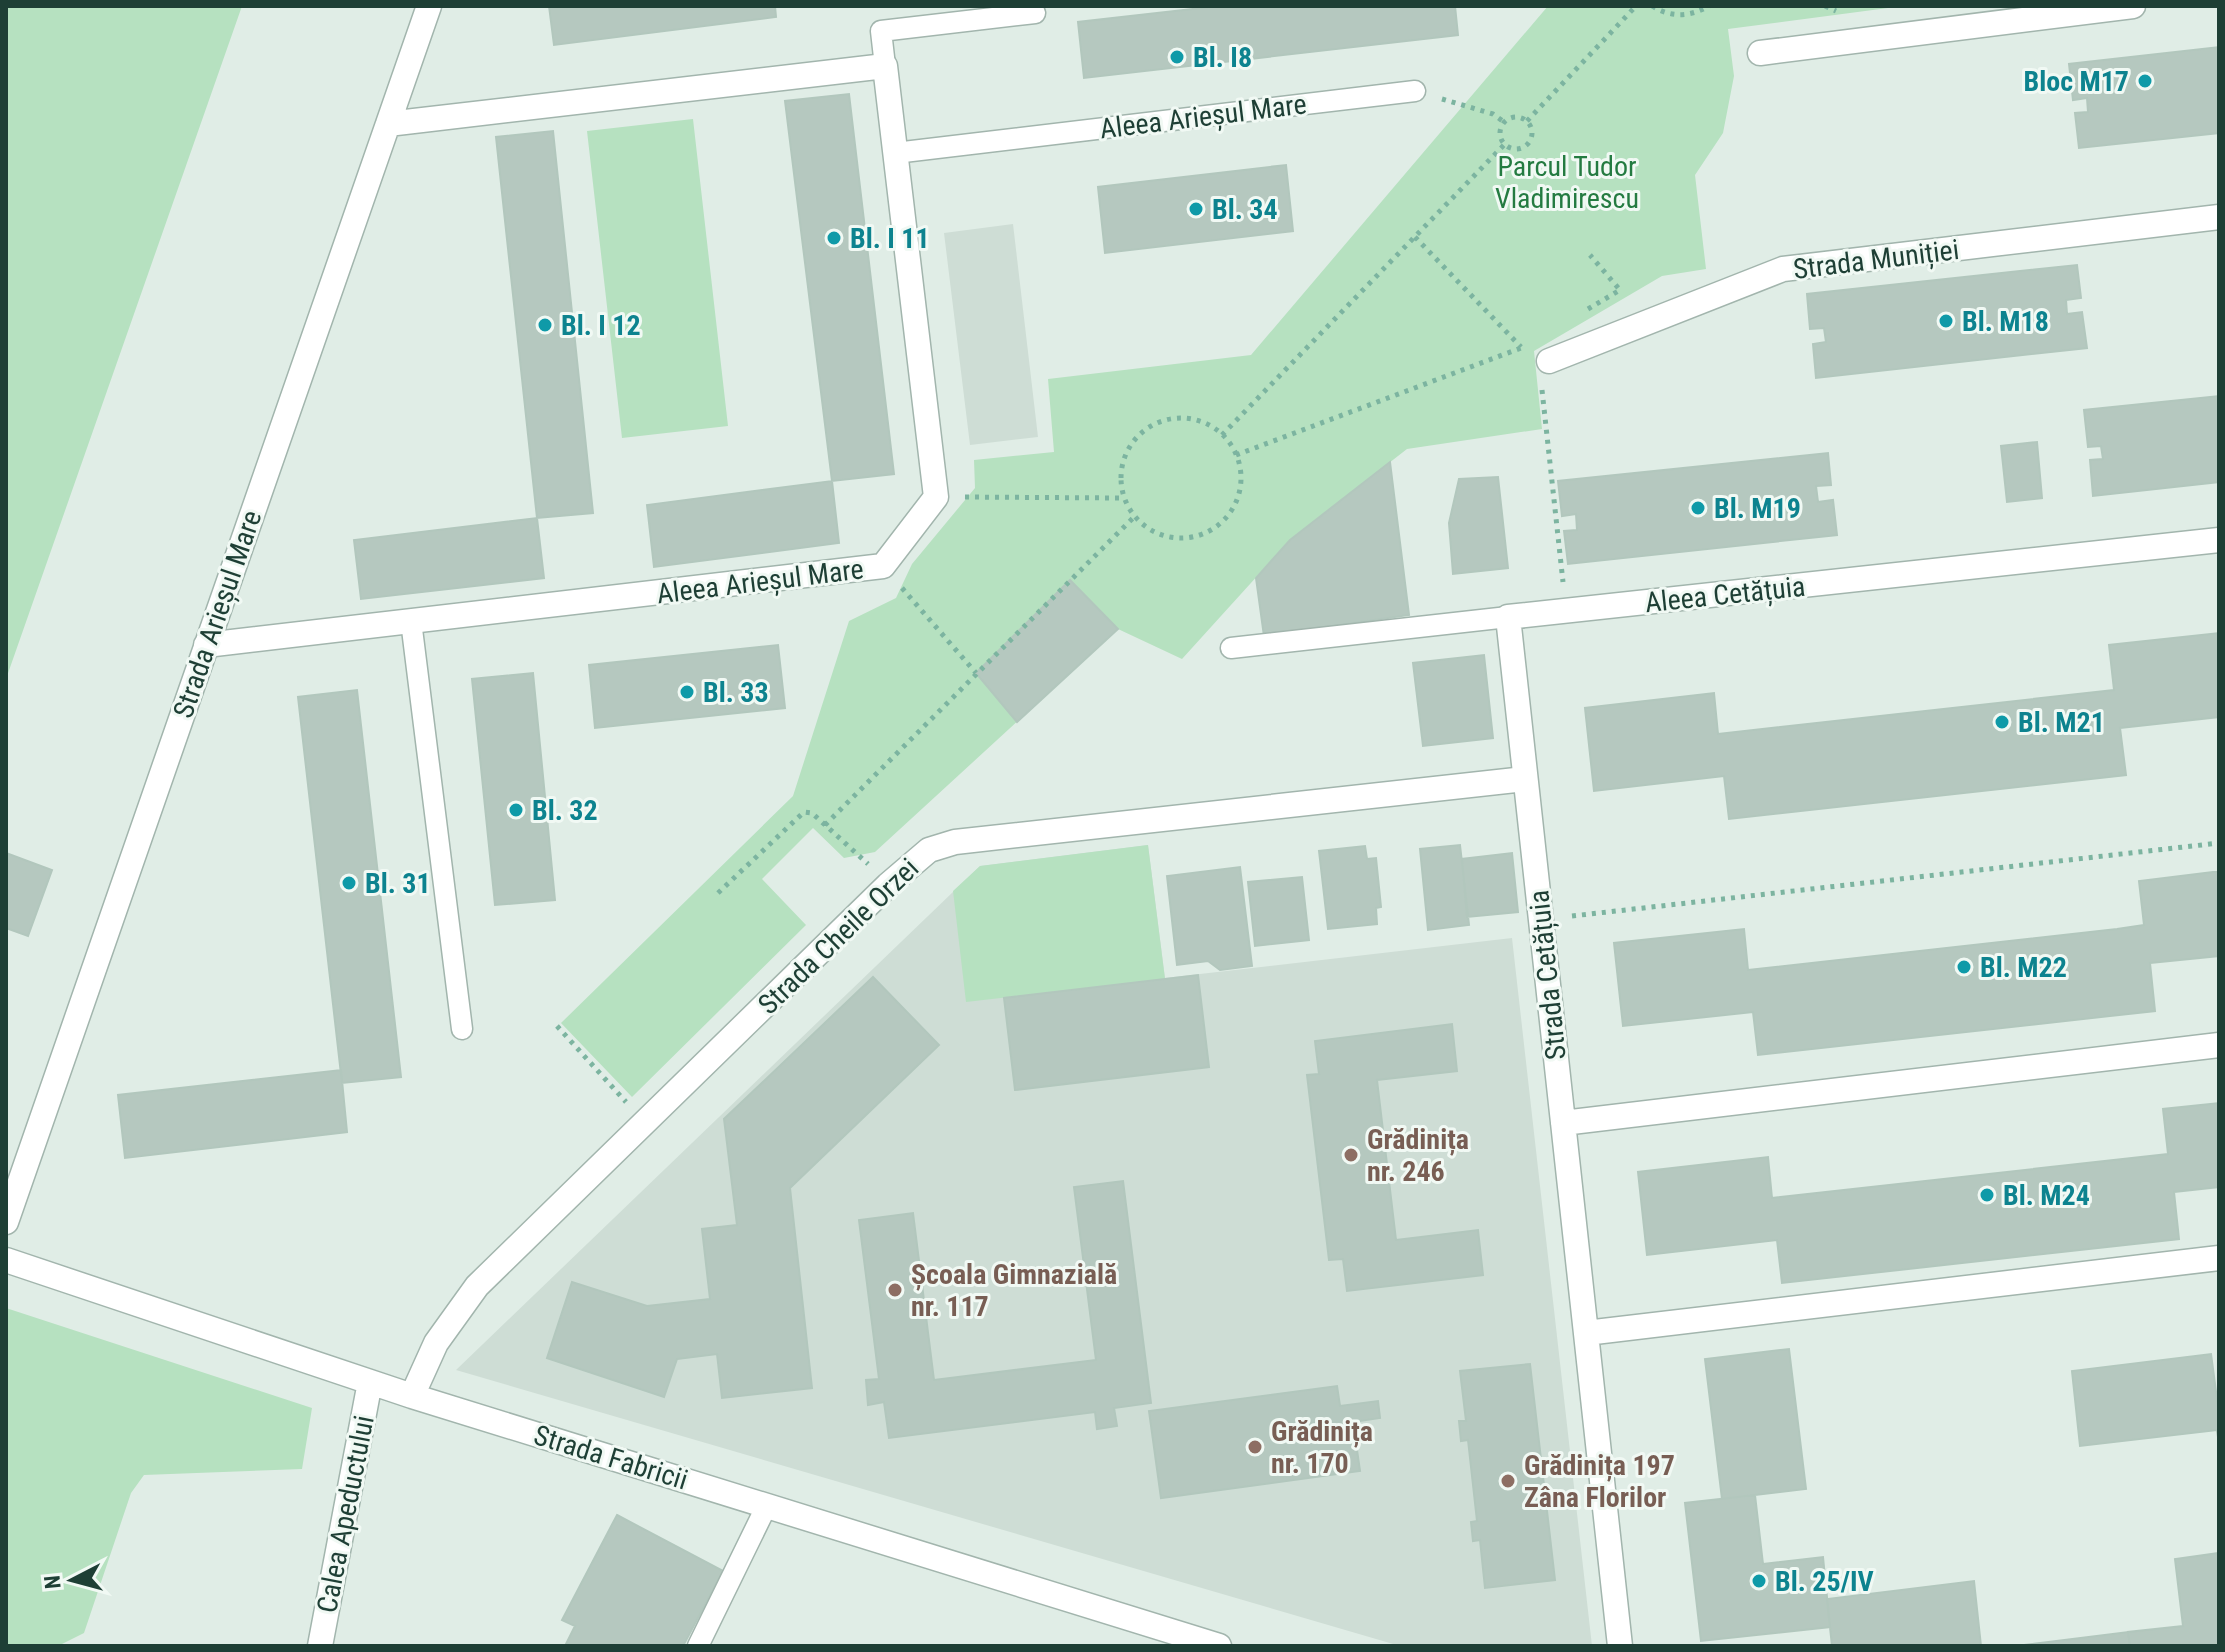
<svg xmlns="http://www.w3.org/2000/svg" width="2225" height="1652" viewBox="0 0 2225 1652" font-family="'Roboto Condensed',sans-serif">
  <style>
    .built { fill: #ceddd5 }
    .green { fill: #b6e1c0 }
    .building { fill: #b5c8bf; stroke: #b2c7bd; stroke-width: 2 }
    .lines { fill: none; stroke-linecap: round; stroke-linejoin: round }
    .service-casing { stroke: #a2b5ad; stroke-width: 23 }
    .minor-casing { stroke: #a2b5ad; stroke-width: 27 }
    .path { stroke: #7cb4a0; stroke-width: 5; stroke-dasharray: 4 6; stroke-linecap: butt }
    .service { stroke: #fff; stroke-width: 20 }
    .minor { stroke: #fff; stroke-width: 24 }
    .culture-dot { fill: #0f9aa8; stroke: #f1f9f4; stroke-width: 3 }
    .education-dot { fill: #8d6e63; stroke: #f1f9f4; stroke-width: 3 }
    .labels { text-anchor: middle; stroke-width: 6; stroke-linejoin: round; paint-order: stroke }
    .culture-label { font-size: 28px; font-weight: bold; fill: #0d838f; stroke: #f1f9f4; text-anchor: start }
    .street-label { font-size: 28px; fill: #1e3f35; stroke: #f1f9f4 }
    .park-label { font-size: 28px; fill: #247b41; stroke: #f1f9f4 }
    .education-label { font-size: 28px; font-weight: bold; fill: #785e54; stroke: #f1f9f4; text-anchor: start }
  </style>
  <rect width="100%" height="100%" fill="#e0ede6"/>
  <path class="built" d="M1013,224l25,213 -68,8 -26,-212z
    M1148,845l17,133 347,-40 80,708h-192l-944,-276 524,-504z"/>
  <path class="green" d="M6,6h236l-236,673z
    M1548,6h355l-175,23 6,47 -11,57 -28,42 11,94 -44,7 -128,75 8,78 -135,20 -117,91 -108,119 -64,-30 -243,223 -31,6 -31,-30 -51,51 44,46 -174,172 -71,-74 232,-227 56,-175 47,-23 16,-34 63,-76 -1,-28 80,-8 -6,-73 203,-24z
    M693,119l35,307 -106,12 -35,-307z
    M1148,845l17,134 -199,23 -13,-111 27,-25z
    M6,1308l306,100 -10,61 -158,6 -13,18 -47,140 -26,13h-52z"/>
  <path class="building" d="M549,6h226l1,11 -222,28z
    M1219,6h236l3,29 -374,43 -6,-56z
    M2219,47v86l-140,15 -4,-35 13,-1 -1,-14 -14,2 -4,-36z
    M849,94l45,380 -62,7 -47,-380z
    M553,131l40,382 -56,5 -41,-381z
    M1286,165l7,66 -188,22 -7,-66z
    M2077,265l4,33 -15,2 1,14 15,-2 5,36 -271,30 -3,-34 13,-2 -2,-14 -14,1 -3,-35z
    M2219,396v86l-126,14 -3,-36 13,-1 -2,-13 -13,1 -4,-37z
    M2037,442l5,56 -35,4 -6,-56z
    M1828,453l3,32 -15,1 2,16 15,-2 4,35 -269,29 -4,-33 13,-1 -1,-16 -14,2 -4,-35z
    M1390,462l19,153 -145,21 -8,-58 34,-38z
    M1498,477l10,91 -55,6 -4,-51 10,-44z
    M832,481l7,62 -185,24 -7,-62z
    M537,518l7,60 -183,21 -7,-59z
    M1070,580l48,49 -101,93 -41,-49z
    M2219,633v84l-99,11 6,47 -397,44 -5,-43 -130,15 -9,-83 129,-15 4,41 396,-44 -5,-45z
    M778,645l7,63 -190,20 -6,-63z
    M1484,655l9,83 -70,8 -10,-83z
    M533,673l22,227 -60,5 -23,-226z
    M357,690l44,387 -59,6 -44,-386z
    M1460,845l9,80 -41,5 -8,-81z
    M1365,846l2,13 9,-1 5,49 -5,1 1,16 -49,5 -9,-78z
    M6,853l46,17 -24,66 -22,-8z
    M1512,853l6,59 -51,5 -5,-58z
    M1240,867l12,99 -32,4 -12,-9 -31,4 -10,-89z
    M2213,872h6v84l-69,7 5,48 -397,44 -5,-43 -130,14 -9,-83 130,-14 4,41 369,-41 27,-4 -5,-44z
    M1302,877l7,63 -54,6 -7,-64z
    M1198,975l11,92 -194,23 -11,-92z
    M873,977l66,68 -149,143 22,200 -90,10 -5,-44 -40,5 -13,38 -117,-39 25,-76 75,24 63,-7 -8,-70 35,-4 -13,-106z
    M1452,1024l5,47 -80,9 19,160 82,-10 5,45 -136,16 -4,-32 -14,1 -22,-185 12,-1 -4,-33z
    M341,1070l6,62 -222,26 -7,-63z
    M2219,1103v84l-45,5 5,47 -397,44 -5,-43 -130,15 -9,-83 130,-15 4,41 396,-44 -5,-45z
    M1123,1181l28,222 -37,5 3,18 -20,3 -2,-17 -206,26 -5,-36 -16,3 -2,-25 13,-1 -20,-159 54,-7 21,167 162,-20 -22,-173z
    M1789,1349l17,140 -84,10 -17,-140z
    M2211,1354l8,60v30l-2,-14 -137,16 -8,-75z
    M1530,1364l25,216 -70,8 -5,-48 -7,1 -2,-19 6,-1 -9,-81 -7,1 -2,-20h7l-6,-50z
    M1337,1386l3,20 38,-5 2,17 -27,4 7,49 -199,27 -12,-87z
    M1755,1495l8,69 60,-7 7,70 -129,14 -16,-138z
    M617,1515l106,56 -40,75h-118l10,-20 -13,-6z
    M2219,1553v93h-89l-2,-14 55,-6 -8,-67z
    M1974,1581l7,65h-149l-5,-47z
    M2128,1632l2,14h-114z"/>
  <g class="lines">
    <defs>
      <path id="service" d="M885,66l-4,-35 154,-18
        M895,153l520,-62
        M411,621l51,408
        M1231,648l277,-31
        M698,1646l69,-141"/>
      <path id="minor" d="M1760,53l373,-47
        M1549,361l234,-92 436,-52
        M206,645l677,-79 53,-69 -51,-431 -497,58
        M1563,1123l656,-78
        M6,1222l423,-1216
        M6,1260l406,136 807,250
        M1586,1333l633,-75
        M412,1396l24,-53 41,-57 411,-401 41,-35 26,-8 570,-63
        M320,1646l50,-264
        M1620,1646l-112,-1029 711,-77"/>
    </defs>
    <use href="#service" class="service-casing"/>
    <use href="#minor" class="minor-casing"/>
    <path class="path" d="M1652,6c19,12 38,11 57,0
      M1825,6l11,5
      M1442,99l51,15 11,8
      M1500 133a16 16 0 1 1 32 0a16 16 0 1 1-32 0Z
      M1527,121l109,-115
      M1415,237l106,110
      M1588,309l32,-19 -30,-35
      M1542,390l21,192
      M1121 478a60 60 0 1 1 120 0a60 60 0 1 1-120 0Z
      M1222,435l282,-290
      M1236,455l285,-107
      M965,497l159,1
      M902,588l74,85
      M825,825l309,-308
      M718,893l86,-81 8,1 56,51
      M1572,916l647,-73
      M557,1026l69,76"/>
    <use href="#service" class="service"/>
    <use href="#minor" class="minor"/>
  </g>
  <g class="culture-dot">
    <circle cx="1177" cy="57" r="8"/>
    <circle cx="2145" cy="81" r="8"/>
    <circle cx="1196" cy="209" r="8"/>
    <circle cx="834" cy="238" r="8"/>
    <circle cx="1946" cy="321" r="8"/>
    <circle cx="545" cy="325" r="8"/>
    <circle cx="1698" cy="508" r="8"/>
    <circle cx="687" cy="692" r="8"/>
    <circle cx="2002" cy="722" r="8"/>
    <circle cx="516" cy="810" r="8"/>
    <circle cx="349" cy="883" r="8"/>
    <circle cx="1964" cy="967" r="8"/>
    <circle cx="1987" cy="1195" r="8"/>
    <circle cx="1759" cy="1581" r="8"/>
  </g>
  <g class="education-dot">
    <circle cx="1351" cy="1155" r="8"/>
    <circle cx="895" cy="1290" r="8"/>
    <circle cx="1255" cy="1447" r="8"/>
    <circle cx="1508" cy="1481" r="8"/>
  </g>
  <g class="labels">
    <g class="culture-label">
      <text x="1193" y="67">Bl. I8</text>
      <text x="2129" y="91" text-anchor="end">Bloc M17</text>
      <text x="1212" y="219">Bl. 34</text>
      <text x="850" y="248">Bl. I 11</text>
      <text x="1962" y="331">Bl. M18</text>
      <text x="561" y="335">Bl. I 12</text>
      <text x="1714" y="518">Bl. M19</text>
      <text x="703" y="702">Bl. 33</text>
      <text x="2018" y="732">Bl. M21</text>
      <text x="532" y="820">Bl. 32</text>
      <text x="365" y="893">Bl. 31</text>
      <text x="1980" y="977">Bl. M22</text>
      <text x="2003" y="1205">Bl. M24</text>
      <text x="1775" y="1591">Bl. 25/IV</text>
    </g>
    <g class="street-label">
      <text transform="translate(1203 116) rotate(-7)" y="10">Aleea Arieșul Mare</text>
      <text transform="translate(1876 259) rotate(-7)" y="10">Strada Muniției</text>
      <text transform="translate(760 581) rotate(-7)" y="10">Aleea Arieșul Mare</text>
      <text transform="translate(1725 594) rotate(-6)" y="10">Aleea Cetățuia</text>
      <text transform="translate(217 614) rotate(-71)" y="10">Strada Arieșul Mare</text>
      <text transform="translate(838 936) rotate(-44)" y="10">Strada Cheile Orzei</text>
      <text transform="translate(1547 975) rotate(-96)" y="10">Strada Cetățuia</text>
      <text transform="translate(611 1457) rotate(17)" y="10">Strada Fabricii</text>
      <text transform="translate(345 1514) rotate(-79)" y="10">Calea Apeductului</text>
    </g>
    <g class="park-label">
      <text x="1567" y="176">Parcul Tudor<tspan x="1567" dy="32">Vladimirescu</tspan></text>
    </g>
    <g class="education-label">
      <text x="1367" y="1149">Grădinița<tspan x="1367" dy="32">nr. 246</tspan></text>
      <text x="911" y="1284">Școala Gimnazială<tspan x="911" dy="32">nr. 117</tspan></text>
      <text x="1271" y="1441">Grădinița<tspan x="1271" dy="32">nr. 170</tspan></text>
      <text x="1524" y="1475">Grădinița 197<tspan x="1524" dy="32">Zâna Florilor</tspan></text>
    </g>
  </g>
  <rect width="2225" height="1652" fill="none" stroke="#1e3f35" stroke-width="16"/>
  <g transform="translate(72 1580) rotate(264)" stroke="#f1f9f4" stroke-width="6" paint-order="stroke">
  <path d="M0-6L14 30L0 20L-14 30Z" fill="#1e3f35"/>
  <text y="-12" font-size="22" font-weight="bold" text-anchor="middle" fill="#1e3f35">N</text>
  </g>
</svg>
